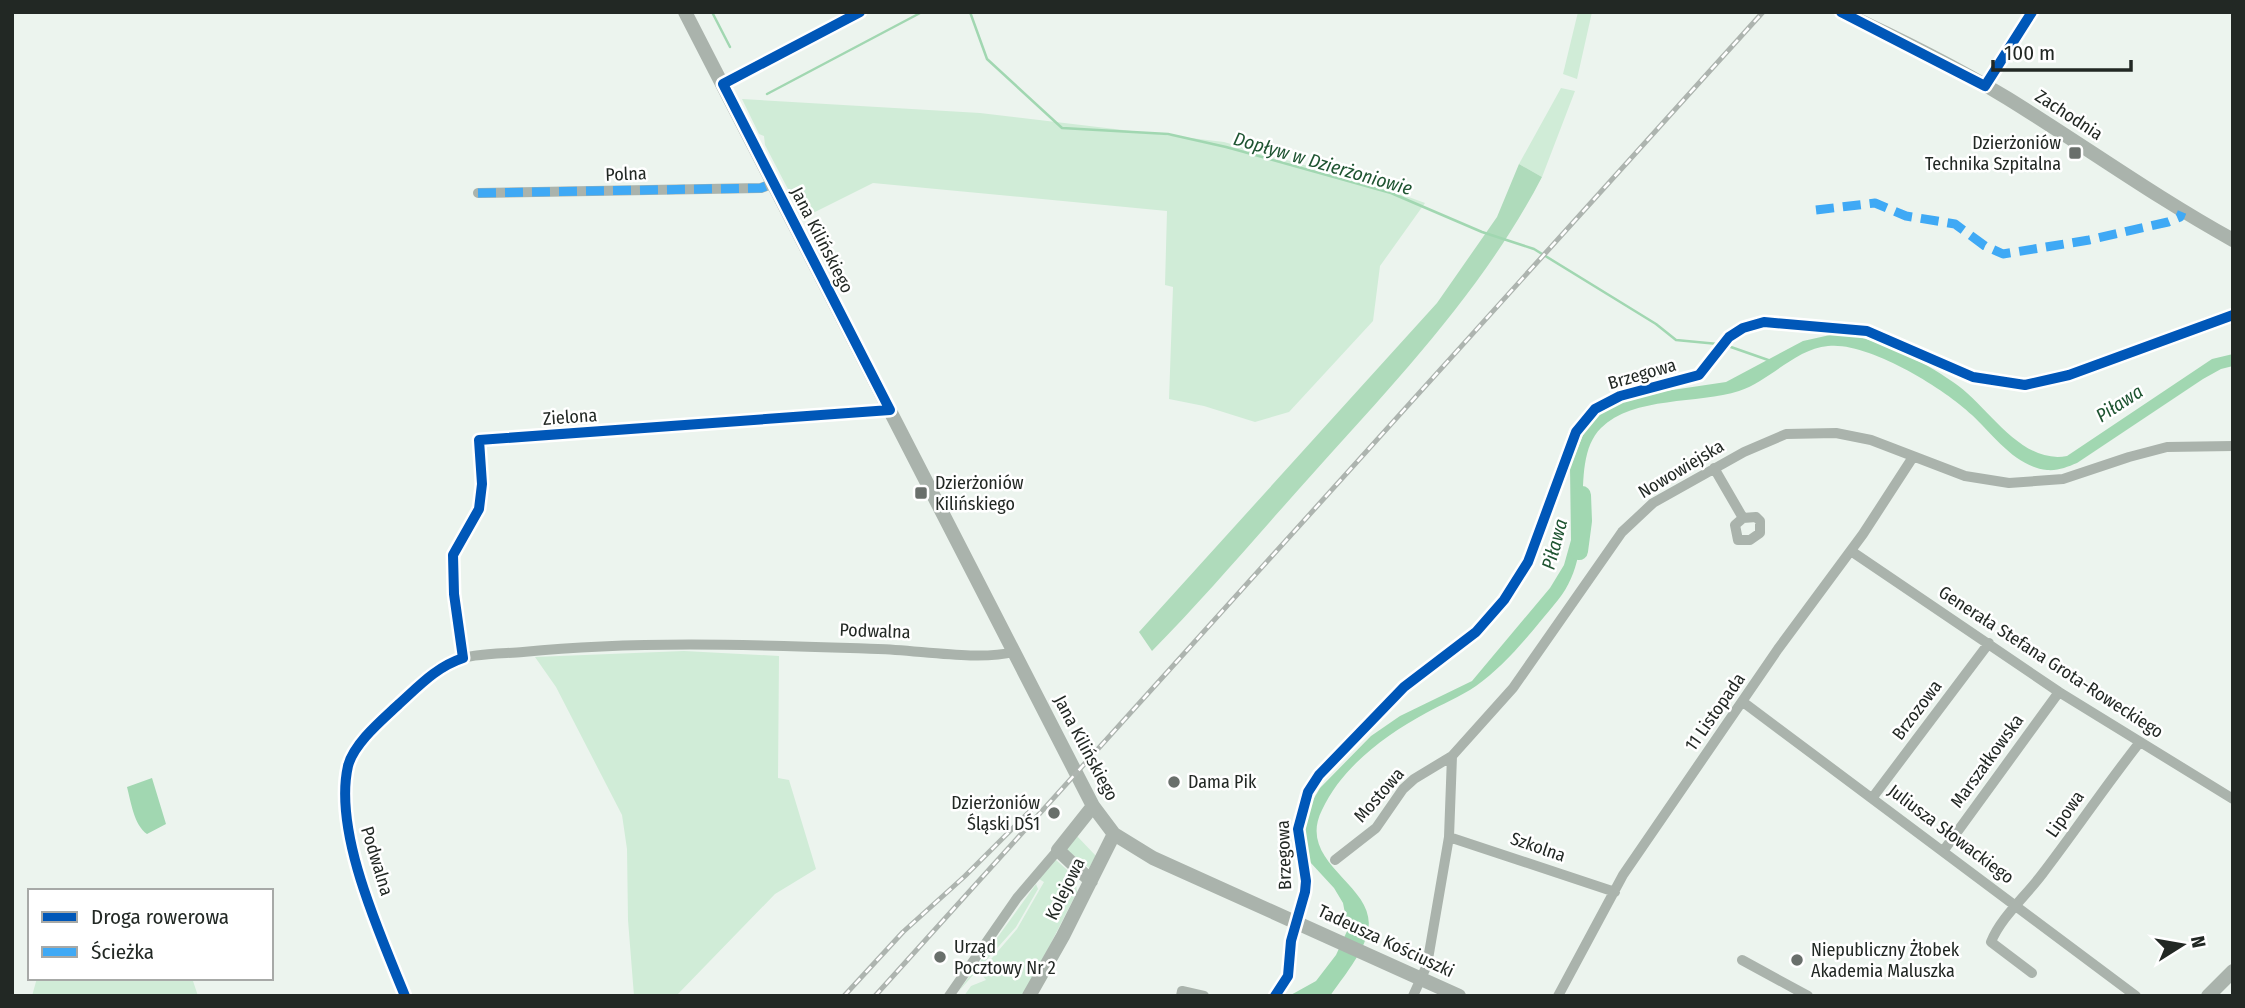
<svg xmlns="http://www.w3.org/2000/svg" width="2245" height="1008" viewBox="0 0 2245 1008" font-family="'Fira Sans Condensed',sans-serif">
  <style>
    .green { fill: #d0ecd7 }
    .forest { fill: #afdbbb }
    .water { fill: #a1d7b1 }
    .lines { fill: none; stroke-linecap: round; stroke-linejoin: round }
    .stream { stroke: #a1d7b1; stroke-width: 2.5 }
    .river { stroke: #a1d7b1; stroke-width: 18 }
    .minor { stroke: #aab3ac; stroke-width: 10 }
    .tertiary { stroke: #aab3ac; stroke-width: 14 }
    .rail-casing { stroke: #adb4af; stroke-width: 5 }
    .rail { stroke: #fff; stroke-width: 2.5; stroke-dasharray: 8; stroke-linecap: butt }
    .quiet { stroke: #3fa9f5; stroke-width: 9; stroke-dasharray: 18 9; stroke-linecap: butt }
    .cycleway-casing { stroke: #fff; stroke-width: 15 }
    .cycleway { stroke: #0057b8; stroke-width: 10 }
    .poi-dot { fill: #696f6b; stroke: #fff; stroke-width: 2.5 }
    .labels { text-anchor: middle; stroke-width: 5; stroke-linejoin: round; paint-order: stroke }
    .street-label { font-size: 18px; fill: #222824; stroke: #fff }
    .poi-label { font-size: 18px; fill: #222824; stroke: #fff; text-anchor: start }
    .water-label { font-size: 19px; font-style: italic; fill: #1e5431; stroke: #fff }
  </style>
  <rect width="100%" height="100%" fill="#ecf4ee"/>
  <path class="green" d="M1578,12h14l-15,67 -14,-5z
    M1561,88l14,3 -33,86 -23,-13z
    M742,99l238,14 244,29 160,46 41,15 -45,63 -7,55 -84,91 -34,10 -51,-16 -35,-7 4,-112 -8,-2 2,-74 -294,-28 -70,35 -38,-73 -1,-9 -5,-2z
    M684,651l95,5 -1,122 11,2 27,89 -41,25 -99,102h-42l-6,-76 -1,-71 -5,-34 -66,-128 -21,-30z
    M1075,834l21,22 -7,12 -23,-19z
    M1056,860l19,17 2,15 -53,104h-60l7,-10 15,-6 -6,-8 37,-43 27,-47 -5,-3z
    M1036,884l2,5 -22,38 -58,65z
    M37,978h155l6,18h-166z"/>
  <path class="forest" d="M1519,164l23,13c-57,110 -144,202 -226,293 -55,61 -107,123 -164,181l-13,-19 298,-329 60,-86z"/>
  <path class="water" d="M1839,333c38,5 83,27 114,49 35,23 67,83 114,74l145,-97 21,-5v12l-12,3 -18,10 -126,84c-10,4 -19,8 -30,7 -31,-3 -54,-35 -75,-55 -28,-27 -105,-74 -144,-69 -33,3 -58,35 -89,45 -40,13 -106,5 -138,37 -36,36 1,118 -43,172 -24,29 -51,64 -82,86 -16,11 -34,18 -50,27 -41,22 -84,54 -104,97 -27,54 56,75 46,121 -5,23 -25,46 -38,65h-41l27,-15 20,-26 12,-26 -5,-26 -9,-15 -24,-26 -6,-18 3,-34 13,-22 51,-52 29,-20 72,-35 78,-93 14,-23 7,-25 -1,-73 20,-49 16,-11 26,-11 94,-14 77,-41z
    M152,778l14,46 -19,10c-13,-9 -16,-32 -20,-47z"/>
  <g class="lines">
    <path class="stream" d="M712,12l18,35
      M970,12l17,47 75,69 106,6 58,13 165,46 91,39 52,17 122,75 20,16 42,4
      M767,94l155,-82
      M1728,346l43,15"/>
    <path class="river" d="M1579,551l4,-30 -1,-26"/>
    <path class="minor" d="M1985,86l47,-74
      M478,193l283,-5 13,-5
      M1714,468l29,50 13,-1 4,4v12l-10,7h-12l-3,-15 8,-7
      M1851,551l208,141 174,107
      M463,658l-9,-64 -1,-39 26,-46 3,-25 -3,-44 411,-30
      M1743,702l393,294
      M1873,797l116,-154
      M1449,837l166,55
      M1944,850l115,-158
      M1335,860l41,-32 27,-39 11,-10 38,-23
      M1742,960l66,36
      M2032,973l-41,-31c10,-25 35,-46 52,-69 33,-43 63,-88 97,-131
      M405,996c-28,-69 -68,-154 -57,-229 3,-17 22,-33 34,-46 18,-19 40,-45 63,-57 23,-11 53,-10 78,-12 118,-12 237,-7 355,-3 41,1 99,12 136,3
      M949,996l68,-98 41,-48
      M1181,996l1,-5 22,5
      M1275,996l13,-20 3,-35 14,-49 1,-11 -8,-52 10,-37 11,-17 85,-88 72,-55 28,-32 24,-38 48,-130 19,-23 25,-13 79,-21 30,-38 14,-9 21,-6 103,9 106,46 52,8 44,-10 164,-60
      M1413,996l14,-31 22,-128 3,-81 61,-68 109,-156 31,-29 91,-51 42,-18 50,-1 35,7 94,36 44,7 54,-4 66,-22 38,-10 66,-1
      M1558,996l65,-121 155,-226 85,-115 50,-77"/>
    <path class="tertiary" d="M685,12l408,794 21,28 39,24 306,138
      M1841,12c57,26 113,54 166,86 76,47 148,99 226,142
      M723,84l137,-72
      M1091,881l-33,-31 35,-44
      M1029,996l34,-60 51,-102
      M2208,996l25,-25"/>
    <defs>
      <path id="rail" d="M844,996l59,-64 62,-56 68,-68
        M875,996l888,-984"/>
    </defs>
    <use href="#rail" class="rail-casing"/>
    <use href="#rail" class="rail"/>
    <path class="quiet" d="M478,193l283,-5 13,-5
      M1816,210l59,-7 31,13 49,8 30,22 18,8 86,-14 79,-18 12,-5 2,-5"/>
    <defs>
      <path id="cycleway" d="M1841,12l144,74 47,-74
        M405,996c-25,-62 -72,-164 -57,-230 6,-23 34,-46 51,-62 20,-18 37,-37 64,-46l-9,-64 -1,-39 26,-46 3,-25 -3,-44 411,-30 -167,-326 137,-72
        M1275,996l13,-20 3,-35 14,-49 1,-11 -8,-52 10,-37 11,-17 85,-88 72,-55 28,-32 24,-38 48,-130 19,-23 25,-13 79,-21 30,-38 14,-9 21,-6 103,9 106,46 52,8 44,-10 164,-60"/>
    </defs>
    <use href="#cycleway" class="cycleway-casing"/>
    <use href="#cycleway" class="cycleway"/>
  </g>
  <g class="poi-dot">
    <rect x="2068" y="146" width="14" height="14" rx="3.5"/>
    <rect x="914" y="486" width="14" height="14" rx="3.5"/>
    <circle cx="1174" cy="782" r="7"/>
    <circle cx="1054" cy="813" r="7"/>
    <circle cx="940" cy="957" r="7"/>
    <circle cx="1797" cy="960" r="7"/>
  </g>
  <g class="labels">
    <g class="street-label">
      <text transform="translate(2069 115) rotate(33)" y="6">Zachodnia</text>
      <text transform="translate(626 174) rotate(-2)" y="6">Polna</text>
      <text transform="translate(822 240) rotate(63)" y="6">Jana Kilińskiego</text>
      <text transform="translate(1642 374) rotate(-16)" y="6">Brzegowa</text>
      <text transform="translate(570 417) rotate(-4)" y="6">Zielona</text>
      <text transform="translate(1681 469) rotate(-31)" y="6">Nowowiejska</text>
      <text transform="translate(875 631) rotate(2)" y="6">Podwalna</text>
      <text transform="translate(2051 662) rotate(33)" y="6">Generała Stefana Grota-Roweckiego</text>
      <text transform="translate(1917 710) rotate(-53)" y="6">Brzozowa</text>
      <text transform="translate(1715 712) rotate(-55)" y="6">11 Listopada</text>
      <text transform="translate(1086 748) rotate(62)" y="6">Jana Kilińskiego</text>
      <text transform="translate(1987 761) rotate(-54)" y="6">Marszałkowska</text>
      <text transform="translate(1379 795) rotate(-49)" y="6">Mostowa</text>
      <text transform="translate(2065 814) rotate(-55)" y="6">Lipowa</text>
      <text transform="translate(1951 834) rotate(37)" y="6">Juliusza Słowackiego</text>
      <text transform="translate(1538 847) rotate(19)" y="6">Szkolna</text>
      <text transform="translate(1284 855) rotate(-92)" y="6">Brzegowa</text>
      <text transform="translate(377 861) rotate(73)" y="6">Podwalna</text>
      <text transform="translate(1065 889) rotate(-64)" y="6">Kolejowa</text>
      <text transform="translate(1386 941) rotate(25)" y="6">Tadeusza Kościuszki</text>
    </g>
    <g class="poi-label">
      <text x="2061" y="149" text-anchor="end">Dzierżoniów<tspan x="2061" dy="21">Technika Szpitalna</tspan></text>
      <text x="935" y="489">Dzierżoniów<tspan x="935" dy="21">Kilińskiego</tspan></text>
      <text x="1188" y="788">Dama Pik</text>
      <text x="1040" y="809" text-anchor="end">Dzierżoniów<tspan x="1040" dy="21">Śląski DŚ1</tspan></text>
      <text x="954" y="953">Urząd<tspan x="954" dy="21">Pocztowy Nr 2</tspan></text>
      <text x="1811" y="956">Niepubliczny Żłobek<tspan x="1811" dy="21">Akademia Maluszka</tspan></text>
    </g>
    <g class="water-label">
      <text transform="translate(1323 163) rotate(16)" y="7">Dopływ w Dzierżoniowie</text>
      <text transform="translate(2119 403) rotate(-33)" y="7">Piława</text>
      <text transform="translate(1554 544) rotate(-75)" y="7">Piława</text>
    </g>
  </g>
  <rect width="2245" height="1008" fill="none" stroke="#222824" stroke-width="28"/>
  <rect x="28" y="889" width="245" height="91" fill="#ffffff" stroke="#a7a9a7" stroke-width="2"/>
  <rect x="42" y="912" width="35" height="10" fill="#0057b8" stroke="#a7a9a7" stroke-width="2"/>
  <text x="91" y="924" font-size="21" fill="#222824">Droga rowerowa</text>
  <rect x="42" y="947" width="35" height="10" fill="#3fa9f5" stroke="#a7a9a7" stroke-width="2"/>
  <text x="91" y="959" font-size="21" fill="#222824">Ścieżka</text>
  <g transform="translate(2182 945) rotate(79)" stroke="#ffffff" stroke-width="5" paint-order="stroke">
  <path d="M0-5L12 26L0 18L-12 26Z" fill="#222824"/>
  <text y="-10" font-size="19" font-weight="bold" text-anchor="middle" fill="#222824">N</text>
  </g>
  <path d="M1993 60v10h138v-10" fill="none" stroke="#222824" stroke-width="3.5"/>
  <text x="2004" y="60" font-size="21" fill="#222824" stroke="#ffffff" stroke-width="5" paint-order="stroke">100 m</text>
</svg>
